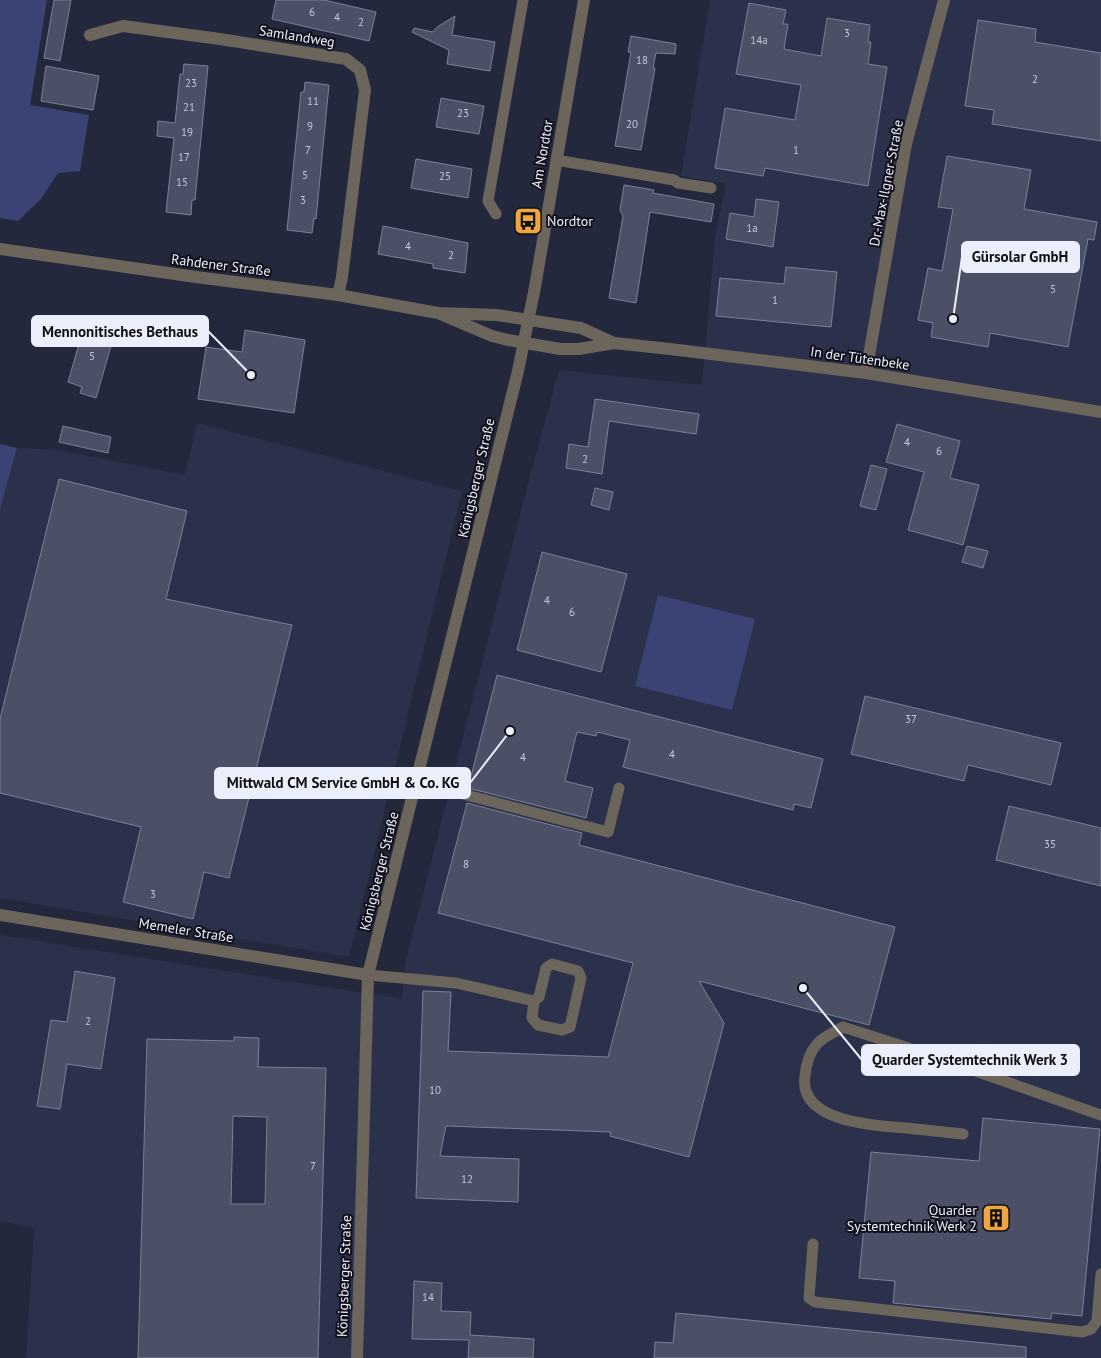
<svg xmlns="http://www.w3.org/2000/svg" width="1101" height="1358" viewBox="0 0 1101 1358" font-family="'PT Sans',sans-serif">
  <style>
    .built { fill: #2c314b }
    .green { fill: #3b4375 }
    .building { fill: #4c5066; stroke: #7a8098; fill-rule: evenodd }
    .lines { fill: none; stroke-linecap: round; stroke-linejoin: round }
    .service { stroke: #6c655c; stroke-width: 11 }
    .minor { stroke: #6c655c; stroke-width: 12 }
    .labels { text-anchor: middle; stroke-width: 4; stroke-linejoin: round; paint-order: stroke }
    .number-label { font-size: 11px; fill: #c3c7d6 }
    .street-label { font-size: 14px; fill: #ebeffc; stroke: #10111a }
    .poi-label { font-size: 14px; fill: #ebeffc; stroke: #10111a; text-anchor: start }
    .leader { fill: none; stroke: #ebeffc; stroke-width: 2 }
    .callout-dot { fill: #ebeffc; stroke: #10111a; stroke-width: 2 }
    .callout { fill: #ebeffc; stroke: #ebeffc; stroke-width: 2 }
    .callout-label { font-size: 15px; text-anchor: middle; font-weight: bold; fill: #111 }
  </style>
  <rect width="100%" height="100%" fill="#24283c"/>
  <path class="built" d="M710,0h391v1358h-1075l8,-129 -34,-8v-286l402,64 3,-35 121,-473 33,-121 143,15 13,-148 11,-53 -45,-8z
    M197,423l265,68 -113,466 -349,-59v-389l17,-61 41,2 127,25z"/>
  <path class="green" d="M0,0h47l-17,105 59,10 -9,56 -22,2 -17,26 -23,22 -18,-3z
    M0,444l17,4 -17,61z
    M658,595l97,24 -23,91 -97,-24z"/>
  <path class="building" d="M54,0h17l-11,61 -16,-3z
    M276,0h48l52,12 -7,29 -97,-22z
    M749,3l37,7 -3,14h5l-4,25 37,7 6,-38 43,7 -2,17h3l-3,22 19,3 -19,119 -103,-18 -2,8 -48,-8 10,-60 70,12 6,-35 -65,-11z
    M455,16l-3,19 43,7 -5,29 -43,-7 2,-14 -37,-18 2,-4 19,4 4,-5z
    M978,20l58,9 -1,13 66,11v88l-109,-17 2,-14 -29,-4z
    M631,36l45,8 -1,10 -19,-1 -3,15h2l-14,82 -26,-4 16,-94h-3z
    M184,64l24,2 -13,134h-3l-1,15 -25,-3 8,-74 -17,-2 1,-15 17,2 5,-49h3z
    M46,66l53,10 -6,34 -52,-9z
    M305,82l24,3 -13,134 -2,-1 -2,15 -25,-3 14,-138h3z
    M441,98l43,8 -5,28 -43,-7z
    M947,156l84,14 -7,39 73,13 -3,18 -6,-1 -20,108 -78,-14 -2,14 -57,-10 2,-14 -15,-3 10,-52 14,3 11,-62 -15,-2z
    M416,159l56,10 -4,29 -57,-10z
    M624,185l30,5 -1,3 61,11 -3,18 -61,-10 -14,91 -27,-5 14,-82 -3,-6z
    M756,199l23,3 -6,45 -47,-8 4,-26 24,4z
    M383,226l85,17 -3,30 -32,-5v-4l-55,-10z
    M786,267l51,5 -6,55 -115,-11 4,-38 64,6z
    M86,320l30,9 -20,69 -16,-5 2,-6 -14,-5z
    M245,330l60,10 -11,73 -96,-14 8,-52 36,5z
    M595,399l104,15 -3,20 -87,-13 -7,53 -36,-6 3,-24 19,3z
    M897,424l63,17 -10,37 29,7 -16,60 -55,-15 16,-58 -38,-10z
    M63,426l48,11 -3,16 -49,-11z
    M871,465l16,4 -11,41 -16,-4z
    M59,479l128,32 -21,88 126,26 -63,253 -25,-6 -11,47 -70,-17 18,-75 -141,-34v-74z
    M595,488l18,4 -4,18 -18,-5z
    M967,546l21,5 -5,17 -21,-6z
    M542,552l85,22 -26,98 -84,-22z
    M497,675l326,84 -12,49 -17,-4 -1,6 -170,-43 7,-27 -33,-8 -1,4 -19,-4 -12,49 28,7 -7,30 -118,-30z
    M865,696l196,47 -10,42 -83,-20 -4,16 -113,-27z
    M467,803l115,30 -3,12 316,82 -26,98 -170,-44 25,42 -35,134 -79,-21 1,-4 -165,-6 -6,30 79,3 -1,43 -102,-4 7,-207 28,1 -3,59 160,6 25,-94 -195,-50z
    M1009,806l92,22v58l-105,-26z
    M75,971l40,7 -14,91 -34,-5 -7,45 -23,-3 14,-86 16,2z
    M234,1037l25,1 -1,29 68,1 -8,290h-180l9,-319 87,2zM233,1116l34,1 -2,87h-34z
    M983,1118l117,11 -18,187 -30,-3 -1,6 -158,-16 2,-22 -36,-3 12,-126 108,9z
    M414,1281l28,2 -1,28 30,1 -1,23 64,4 -1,19h-65l1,-18 -57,-1z
    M676,1313l350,34v11h-372l1,-16 18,1z"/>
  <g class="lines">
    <path class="service" d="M556,160l118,20 4,3 33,5
      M496,214l-8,-13 35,-201
      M417,782l191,50 11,-44
      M368,975l88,8 78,18 5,-4 7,-29 6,-4 26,7 3,7 -11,49 -8,3 -24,-5 -6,-7 2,-17
      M963,1134c-19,-2 -38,-4 -57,-6 -31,-2 -108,-6 -101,-52 1,-11 5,-24 12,-32 6,-7 18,-12 26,-17l81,26 177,62
      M813,1244l-4,54 6,4 258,29 9,1 9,-3 6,-8 4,-47"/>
    <path class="minor" d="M90,35l33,-9 97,13 126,20 14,11 5,20 -23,187 -4,18
      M0,249l196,28 142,18 100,18 59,2 84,13 33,15
      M438,313l54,23 16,4 52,9h19l35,-6 56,6 196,24 235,39
      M866,373l40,-229 38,-144
      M0,915l368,60
      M357,1358l11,-383 150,-604 17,-84 49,-287"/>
  </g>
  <defs>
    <symbol id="bus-square" viewBox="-11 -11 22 22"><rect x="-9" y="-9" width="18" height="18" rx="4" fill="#f0a63f" stroke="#10111a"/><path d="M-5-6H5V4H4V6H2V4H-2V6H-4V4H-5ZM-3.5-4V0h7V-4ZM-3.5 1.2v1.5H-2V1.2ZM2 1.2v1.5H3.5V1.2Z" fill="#111"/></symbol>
    <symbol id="building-square" viewBox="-11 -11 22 22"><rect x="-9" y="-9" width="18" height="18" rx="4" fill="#f0a63f" stroke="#10111a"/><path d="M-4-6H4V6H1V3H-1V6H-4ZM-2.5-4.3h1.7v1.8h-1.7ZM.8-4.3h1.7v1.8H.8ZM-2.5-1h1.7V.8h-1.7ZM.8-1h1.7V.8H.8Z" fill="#111"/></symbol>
  </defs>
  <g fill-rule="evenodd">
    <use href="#bus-square" x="512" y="205" width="32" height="32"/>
    <use href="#building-square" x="980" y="1202" width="32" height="32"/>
  </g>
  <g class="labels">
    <g class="number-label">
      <text x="312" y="16">6</text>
      <text x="337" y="21">4</text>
      <text x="361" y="26">2</text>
      <text x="847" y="37">3</text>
      <text x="759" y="44">14a</text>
      <text x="642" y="64">18</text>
      <text x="1035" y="83">2</text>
      <text x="191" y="87">23</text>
      <text x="313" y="105">11</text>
      <text x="189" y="111">21</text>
      <text x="463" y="117">23</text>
      <text x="632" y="128">20</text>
      <text x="310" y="130">9</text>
      <text x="187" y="136">19</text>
      <text x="308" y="154">7</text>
      <text x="796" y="154">1</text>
      <text x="184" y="161">17</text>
      <text x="305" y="179">5</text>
      <text x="445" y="180">25</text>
      <text x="182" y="186">15</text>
      <text x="303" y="204">3</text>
      <text x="752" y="232">1a</text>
      <text x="408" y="250">4</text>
      <text x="451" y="259">2</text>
      <text x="1053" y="293">5</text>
      <text x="775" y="304">1</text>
      <text x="92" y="360">5</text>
      <text x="907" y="446">4</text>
      <text x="939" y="455">6</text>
      <text x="585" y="463">2</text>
      <text x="547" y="604">4</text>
      <text x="572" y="616">6</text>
      <text x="911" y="723">37</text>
      <text x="672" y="758">4</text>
      <text x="523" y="761">4</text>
      <text x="1050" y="848">35</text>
      <text x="466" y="868">8</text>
      <text x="153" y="898">3</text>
      <text x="88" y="1025">2</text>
      <text x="435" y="1094">10</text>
      <text x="313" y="1170">7</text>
      <text x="467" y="1183">12</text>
      <text x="428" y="1301">14</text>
    </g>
    <g class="street-label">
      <text transform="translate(297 36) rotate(9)" y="5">Samlandweg</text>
      <text transform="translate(542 154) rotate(-80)" y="5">Am Nordtor</text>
      <text transform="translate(886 183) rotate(-79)" y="5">Dr.-Max-Ilgner-Straße</text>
      <text transform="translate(221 265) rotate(7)" y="5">Rahdener Straße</text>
      <text transform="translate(860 358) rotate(8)" y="5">In der Tütenbeke</text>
      <text transform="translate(476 478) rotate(-77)" y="5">Königsberger Straße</text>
      <text transform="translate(379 871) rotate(-76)" y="5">Königsberger Straße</text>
      <text transform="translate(186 930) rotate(9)" y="5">Memeler Straße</text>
      <text transform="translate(344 1276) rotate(-88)" y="5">Königsberger Straße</text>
    </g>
    <g class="poi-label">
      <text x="547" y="226">Nordtor</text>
      <text x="977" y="1215" text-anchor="end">Quarder<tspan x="977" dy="16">Systemtechnik Werk 2</tspan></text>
    </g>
  </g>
  <path class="leader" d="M953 319L962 257M251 375L208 331M510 731L470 783M803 988L862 1060"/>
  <g class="callout-dot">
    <circle cx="953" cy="319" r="5"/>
    <circle cx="251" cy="375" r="5"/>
    <circle cx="510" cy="731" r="5"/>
    <circle cx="803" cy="988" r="5"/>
  </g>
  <g class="callout">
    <rect x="962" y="242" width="117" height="30" rx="5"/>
    <rect x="32" y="316" width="176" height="30" rx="5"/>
    <rect x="215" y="768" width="255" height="30" rx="5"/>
    <rect x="862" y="1045" width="217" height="30" rx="5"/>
  </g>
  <g class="callout-label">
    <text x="1020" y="262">Gürsolar GmbH</text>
    <text x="120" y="337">Mennonitisches Bethaus</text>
    <text x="343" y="788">Mittwald CM Service GmbH &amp; Co. KG</text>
    <text x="970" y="1065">Quarder Systemtechnik Werk 3</text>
  </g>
</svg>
